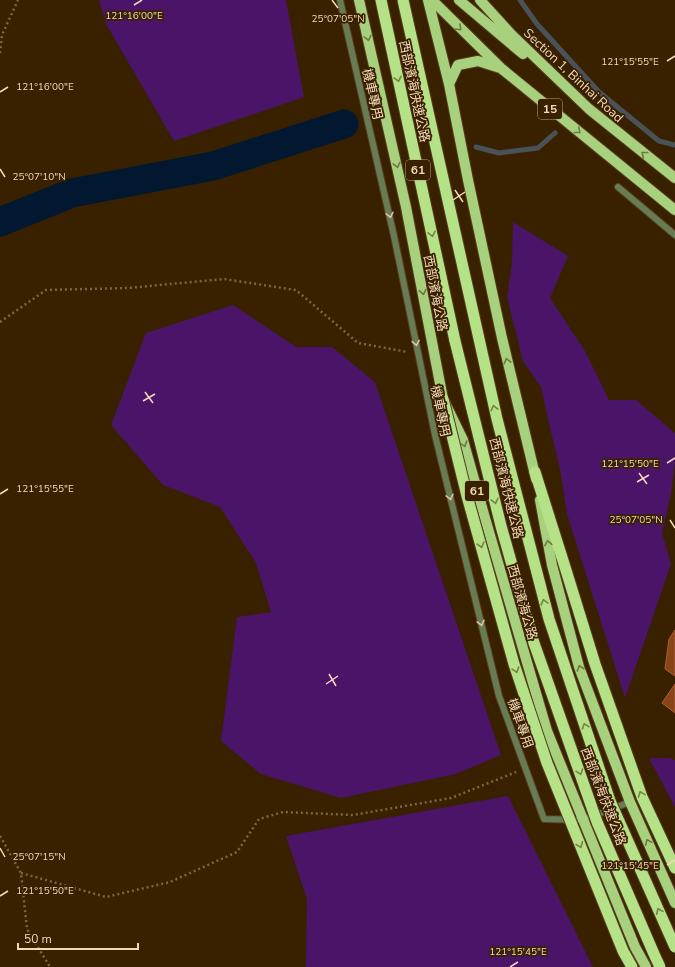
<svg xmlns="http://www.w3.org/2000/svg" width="675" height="967" viewBox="0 0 675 967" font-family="'Nunito Sans','Noto Sans TC',sans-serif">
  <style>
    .green { fill: #4a1468 }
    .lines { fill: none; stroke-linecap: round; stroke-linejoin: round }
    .stream { stroke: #4a5259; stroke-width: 5 }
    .river { stroke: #011830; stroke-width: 29 }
    .building { fill: #8b4515; stroke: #a5633c }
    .service-casing { stroke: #573e1e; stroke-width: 8 }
    .primary-casing { stroke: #573e1e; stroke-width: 12 }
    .trunk-casing { stroke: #573e1e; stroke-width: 13 }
    .path { stroke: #7f6545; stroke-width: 2.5; stroke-dasharray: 2 3; stroke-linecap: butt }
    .service { stroke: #687c54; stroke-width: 6 }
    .primary { stroke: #a8d17e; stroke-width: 10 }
    .trunk { stroke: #b5e286; stroke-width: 11 }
    .trunk-bridge-casing { stroke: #573e1e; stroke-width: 13; stroke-linecap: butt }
    .trunk-bridge { stroke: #b5e286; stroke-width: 11 }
    .oneway { stroke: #70793f }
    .oneway2 { stroke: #778243 }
    .oneway3 { stroke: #d8c6a6 }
    .ticks { fill: none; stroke: #f4d8ba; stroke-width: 1.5 }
    .labels { text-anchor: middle; stroke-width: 3.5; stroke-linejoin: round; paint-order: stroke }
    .shield { fill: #392100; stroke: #bca182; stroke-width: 1 }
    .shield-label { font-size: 12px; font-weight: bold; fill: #f4d8ba }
    .street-label { font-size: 13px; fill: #f4d8ba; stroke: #392100 }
    .ticks-label { font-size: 10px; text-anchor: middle; fill: #f4d8ba; stroke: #392100; stroke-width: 3.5; stroke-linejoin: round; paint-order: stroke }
  </style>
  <rect width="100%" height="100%" fill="#392100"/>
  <path class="green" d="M99,0h187l18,97 -130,44 -68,-117z
    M513,222l55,34 -18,42 35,53 24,49h27l39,33v28l-4,33 -9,39 9,31 -46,134 -58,-184 -7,-45 -10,-41 -9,-41 -18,-26 -16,-64 5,-34z
    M233,305l63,42h36l43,35 126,373 -45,19 -115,24 -80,-24 -40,-33 16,-124 34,-5 -15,-49 -36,-56 -57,-22 -52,-60 35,-92z
    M649,758h21l5,2v47z
    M508,796l85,171h-287l1,-68 -21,-63z"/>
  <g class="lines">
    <path class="stream" d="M520,0l17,24 62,68 60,49 16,4
      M476,147l23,6 39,-5 17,-15"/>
    <path class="river" d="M0,222l72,-29 141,-27 131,-42"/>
  </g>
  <path class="building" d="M675,630v46l-10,-7 4,-30z
    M675,684v29l-13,-10z"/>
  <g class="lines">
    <defs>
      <path id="service" d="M340,0l54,236 41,199 64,261 45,123 39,1 47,-18
        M618,187l57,48"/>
      <path id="primary" d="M359,0l47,207 37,192 20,41 22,78 62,213 88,216 11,20
        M428,0l21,84 19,96 34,158 34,141
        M432,0l70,69 173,141
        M459,0l64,54
        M480,0l31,34 78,75 86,69
        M449,84l9,-19 20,-4 22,7
        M540,500l12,65 27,102 51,135 45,101"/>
      <path id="trunk" d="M381,0l74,341
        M535,472l30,95 30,97 47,133 33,71"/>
    </defs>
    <use href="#service" class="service-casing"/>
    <use href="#primary" class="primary-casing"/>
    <use href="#trunk" class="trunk-casing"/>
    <path class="path" d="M0,53l2,-18 16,-35
      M0,322l46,-32 82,-2 96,-9 72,11 62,53 50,9
      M0,836l21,37 6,56 23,38
      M21,873l85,24 64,-15 67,-30 22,-33 24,-7 70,3 98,-17 65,-26"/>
    <use href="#service" class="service"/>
    <use href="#primary" class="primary"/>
    <use href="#trunk" class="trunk"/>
    <defs>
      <path id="trunk-bridge" d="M403,0l94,419 52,200 61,182 65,146
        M455,341l46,185 33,117 63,179 57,132 6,13
        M443,399l24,97 47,168 33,99 76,188 9,16"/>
    </defs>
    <use href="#trunk-bridge" class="trunk-bridge-casing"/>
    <use href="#trunk-bridge" class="trunk-bridge"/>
  </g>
  <defs><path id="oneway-chevron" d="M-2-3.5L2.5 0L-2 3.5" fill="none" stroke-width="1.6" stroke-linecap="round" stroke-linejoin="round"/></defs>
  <g class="oneway">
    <use href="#oneway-chevron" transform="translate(459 28) rotate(44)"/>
    <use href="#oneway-chevron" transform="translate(368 38) rotate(77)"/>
    <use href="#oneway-chevron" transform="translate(578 131) rotate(39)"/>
    <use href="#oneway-chevron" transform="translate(644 154) rotate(-141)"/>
    <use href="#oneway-chevron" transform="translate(397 165) rotate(77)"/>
    <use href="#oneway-chevron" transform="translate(423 292) rotate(79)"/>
    <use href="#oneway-chevron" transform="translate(507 361) rotate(-104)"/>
    <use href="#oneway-chevron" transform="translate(464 444) rotate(72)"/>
    <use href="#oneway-chevron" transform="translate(548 543) rotate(-100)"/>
    <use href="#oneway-chevron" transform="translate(580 668) rotate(-109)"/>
    <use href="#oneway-chevron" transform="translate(648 842) rotate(-114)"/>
  </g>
  <g class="oneway2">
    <use href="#oneway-chevron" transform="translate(398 79) rotate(78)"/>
    <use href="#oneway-chevron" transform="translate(432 234) rotate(78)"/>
    <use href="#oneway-chevron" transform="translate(494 408) rotate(-103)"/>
    <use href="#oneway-chevron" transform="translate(495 501) rotate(76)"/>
    <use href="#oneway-chevron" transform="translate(481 545) rotate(74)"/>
    <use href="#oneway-chevron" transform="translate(544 602) rotate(-105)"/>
    <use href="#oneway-chevron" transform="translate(516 670) rotate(72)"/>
    <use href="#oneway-chevron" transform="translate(585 726) rotate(-109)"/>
    <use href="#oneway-chevron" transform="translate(580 772) rotate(70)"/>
    <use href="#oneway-chevron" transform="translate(641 794) rotate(-111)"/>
    <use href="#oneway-chevron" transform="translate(580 845) rotate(68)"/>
    <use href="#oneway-chevron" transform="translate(659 911) rotate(-114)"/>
  </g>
  <g class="oneway3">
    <use href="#oneway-chevron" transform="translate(390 215) rotate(77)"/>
    <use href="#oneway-chevron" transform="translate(416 343) rotate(79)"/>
    <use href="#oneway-chevron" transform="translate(450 497) rotate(76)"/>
    <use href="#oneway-chevron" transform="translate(481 623) rotate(76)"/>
  </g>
  <path class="ticks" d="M332,0l6,8M134,5l8,-5M667,61l8,-5M0,92l8,-5M0,169l5,8M455,190l8,12M453,200l12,-8M145,392l8,11M143,401l12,-7M667,463l8,-5M639,473l8,11M637,482l12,-7M0,494l8,-5M670,520l5,8M329,674l7,12M326,684l12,-8M0,848l5,9M667,865l8,-5M0,896l8,-5M510,967l8,-5"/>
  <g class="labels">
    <g class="shield">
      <rect x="538" y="99" width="24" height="20" rx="3"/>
      <rect x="406" y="160" width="24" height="20" rx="3"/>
      <rect x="465" y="481" width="24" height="20" rx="3"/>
    </g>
    <g class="shield-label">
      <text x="550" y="113">15</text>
      <text x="418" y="174">61</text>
      <text x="477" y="495">61</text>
    </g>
    <g class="street-label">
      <text transform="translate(574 75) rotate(43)" y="5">Section 1, Binhai Road</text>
      <text transform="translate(415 91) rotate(78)" y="5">西部濱海快速公路</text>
      <text transform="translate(373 94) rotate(77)" y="5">機車專用</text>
      <text transform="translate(436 293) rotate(79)" y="5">西部濱海公路</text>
      <text transform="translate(441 411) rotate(78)" y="5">機車專用</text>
      <text transform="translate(507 488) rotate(76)" y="5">西部濱海快速公路</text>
      <text transform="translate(523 602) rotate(74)" y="5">西部濱海公路</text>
      <text transform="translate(521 723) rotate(70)" y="5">機車專用</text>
      <text transform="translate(604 796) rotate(69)" y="5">西部濱海快速公路</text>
    </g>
  </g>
  <g class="ticks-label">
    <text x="134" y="19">121°16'00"E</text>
    <text x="338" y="22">25°07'05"N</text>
    <text x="630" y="65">121°15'55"E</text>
    <text x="45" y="90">121°16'00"E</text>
    <text x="39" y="180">25°07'10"N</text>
    <text x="630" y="467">121°15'50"E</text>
    <text x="45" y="492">121°15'55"E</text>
    <text x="636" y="523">25°07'05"N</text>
    <text x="39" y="860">25°07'15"N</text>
    <text x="630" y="869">121°15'45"E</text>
    <text x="45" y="894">121°15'50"E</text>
    <text x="518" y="955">121°15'45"E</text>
  </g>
  <path d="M18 943v6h120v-6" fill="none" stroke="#f4d8ba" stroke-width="2"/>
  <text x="24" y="943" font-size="12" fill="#f4d8ba" stroke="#392100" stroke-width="3" paint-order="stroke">50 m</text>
</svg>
